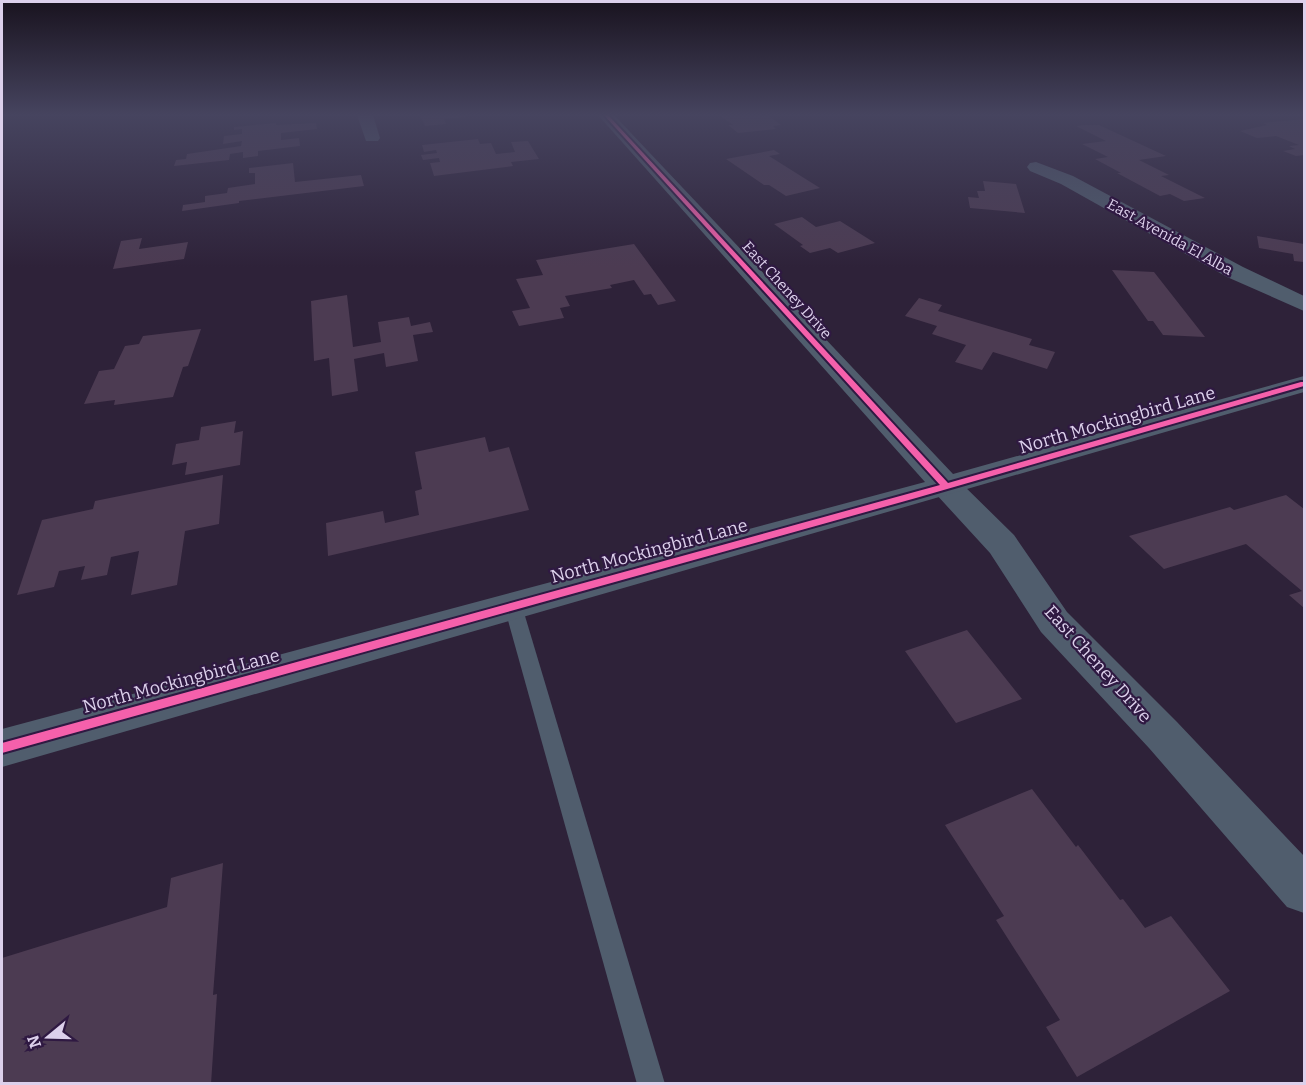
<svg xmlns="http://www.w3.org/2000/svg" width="1306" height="1085" viewBox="0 0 1306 1085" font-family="Bitter,serif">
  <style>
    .building { fill: #4c3b52 }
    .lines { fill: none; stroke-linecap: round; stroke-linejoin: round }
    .service { fill: #505d6d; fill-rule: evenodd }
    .minor { fill: #505d6d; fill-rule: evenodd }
    .tertiary { fill: #505d6d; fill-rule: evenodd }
    .cycleway-casing { stroke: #2f1942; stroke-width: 4 }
    .cycleway { fill: #f560ab; fill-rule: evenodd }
    .labels { text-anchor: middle; stroke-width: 4.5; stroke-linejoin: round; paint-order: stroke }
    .far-street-label { font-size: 15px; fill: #dcd0eb; stroke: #2f1942 }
    .street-label { font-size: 18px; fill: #dcd0eb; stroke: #2f1942 }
  </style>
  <rect width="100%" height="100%" fill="#2e2239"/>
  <path class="building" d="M420,115h45v2l-21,2 2,5 -21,2z
    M719,115h49l13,10 -8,1 3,3 -38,4 -10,-8h5z
    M1304,119v36l-8,1 -13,-5 12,-2 -6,-3 10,-1 -23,-9 -19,2 -17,-7 27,-6 -4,-2z
    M276,123v2l40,-2 1,6 -36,4v7l18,-2 1,8 -42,5v5l-15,2v-6l-13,2 -1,6 -55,6 2,-6 10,-1 1,-5 54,-8 1,-5 -19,3 1,-8 18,-2v-5l-8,1v-3z
    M1084,125h15l67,31 -27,4 30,15 -8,1 44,22 -21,3 -14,-7 -10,2 -43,-23h4l-26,-14 13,-2 -26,-13 24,-3 -30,-15z
    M478,139l2,5 11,-1 5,11 19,-2 -4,-10 17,-1 11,18 -28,3 2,4 -79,10 -4,-13 10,-1 -1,-4 -16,2 -2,-5 16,-2 -1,-3 -12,2 -2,-7z
    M774,150l6,4 -11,2 51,32 -34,8 -17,-11h-5l-38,-26z
    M293,163l2,19 66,-7 3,11 -125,15v2l-57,8 1,-6 22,-3v-6l22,-3 1,-5 27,-4v-11h-6v-5z
    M983,181l33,3 9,29 -55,-5 -2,-11 11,1 -2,-7h8z
    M802,217l14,10 24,-6 35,22 -37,10 -8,-5 -20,5 -10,-7 3,-1 -29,-21z
    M1257,236l47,8v18l-10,-1 -1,-7 -34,-6z
    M142,238l-3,11 49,-7 -4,17 -71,10 8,-28z
    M634,244l42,57 -18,4 -7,-11 -7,1 -10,-15 -24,5 2,3 -47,8 5,10 -10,2 4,10 -45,8 -7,-15 18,-3 -14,-29 27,-4 -7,-15z
    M1112,270l42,2 51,65 -42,-2 -10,-14h-5z
    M347,295l6,52 28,-5 -3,-20 31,-5 2,9 19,-4 3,10 -20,3 5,26 -32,6 -2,-14 -30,6 4,32 -26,5 -3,-38 -15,3 -3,-60z
    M919,298l23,7 -4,6 94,28 -3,6 26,7 -8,17 -54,-17 -11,18 -27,-8 11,-17 -34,-11 5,-8 -32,-10z
    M201,329l-13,37 -5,1 -10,30 -59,8 1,-5 -31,4 15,-33 15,-2 11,-23 14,-2 4,-8z
    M236,421l-2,12 9,-2 -3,34 -55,10 2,-13 -15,3 4,-21 23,-4 2,-13z
    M485,437l4,15 20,-5 20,63 -201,46 -2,-33 57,-12 2,12 34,-8 -4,-24 7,-2 -7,-37z
    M223,475l-4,49 -34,7 -8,54 -46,10 8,-44 -28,6 -4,18 -26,5 4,-14 -26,5 -5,16 -37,8 25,-75 51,-11 2,-8z
    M1286,495l18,14v99l-15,-13 13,-4 -56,-47 -82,25 -35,-33 101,-29 4,3z
    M967,630l55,69 -66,24 -51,-72z
    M1032,789l44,58 2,-2 42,55 3,-1 22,29 26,-12 59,75 -153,86 -31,-50 14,-7 -64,-100 8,-4 -59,-91z
    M223,863l-10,132 4,-1 -6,90h-209v-126l165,-51 4,-29z"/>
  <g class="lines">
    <path class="service" d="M513,599l6,2 3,5 143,478h-28l-133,-478 3,-5z"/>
    <path class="minor" d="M357,115h16l7,23 -2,3h-12z
      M1036,162l37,14 170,91 61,29v15l-77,-34 -166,-93 -31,-13 -3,-4 3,-4z
      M946,475l11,4 57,56 53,77 110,110 127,134v57l-17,-6 -138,-159 -108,-116 -51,-79 -55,-60 -4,-7 4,-7z"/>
    <path class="tertiary" d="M598,115h16l339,359 351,-98v16l-1302,375v-38l923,-247z"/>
    <defs>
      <path id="cycleway" d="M604,115h4l340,368 353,-101h3v4l-388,112 -914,255v-10l938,-258z"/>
    </defs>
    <use href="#cycleway" class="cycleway-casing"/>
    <use href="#cycleway" class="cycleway"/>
  </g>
  <linearGradient id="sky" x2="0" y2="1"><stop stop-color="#19131f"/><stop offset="0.43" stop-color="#46445f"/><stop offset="1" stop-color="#46445f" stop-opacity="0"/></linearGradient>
  <rect width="1306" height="267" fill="url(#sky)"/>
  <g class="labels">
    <g class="far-street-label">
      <text transform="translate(1170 237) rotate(29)" y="5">East Avenida El Alba</text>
      <text transform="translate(787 290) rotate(48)" y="5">East Cheney Drive</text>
    </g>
    <g class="street-label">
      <text transform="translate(1117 420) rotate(-16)" y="6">North Mockingbird Lane</text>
      <text transform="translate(649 551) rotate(-15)" y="6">North Mockingbird Lane</text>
      <text transform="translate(1098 664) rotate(48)" y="6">East Cheney Drive</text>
      <text transform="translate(181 681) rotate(-15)" y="6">North Mockingbird Lane</text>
    </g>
  </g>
  <rect width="1306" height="1085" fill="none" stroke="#dcd0eb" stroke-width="6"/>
  <g transform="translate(48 1037) rotate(251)" stroke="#2f1942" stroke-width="4.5" paint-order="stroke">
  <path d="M0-4.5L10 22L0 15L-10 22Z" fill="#dcd0eb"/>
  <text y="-9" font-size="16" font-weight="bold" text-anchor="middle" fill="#dcd0eb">N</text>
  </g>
</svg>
